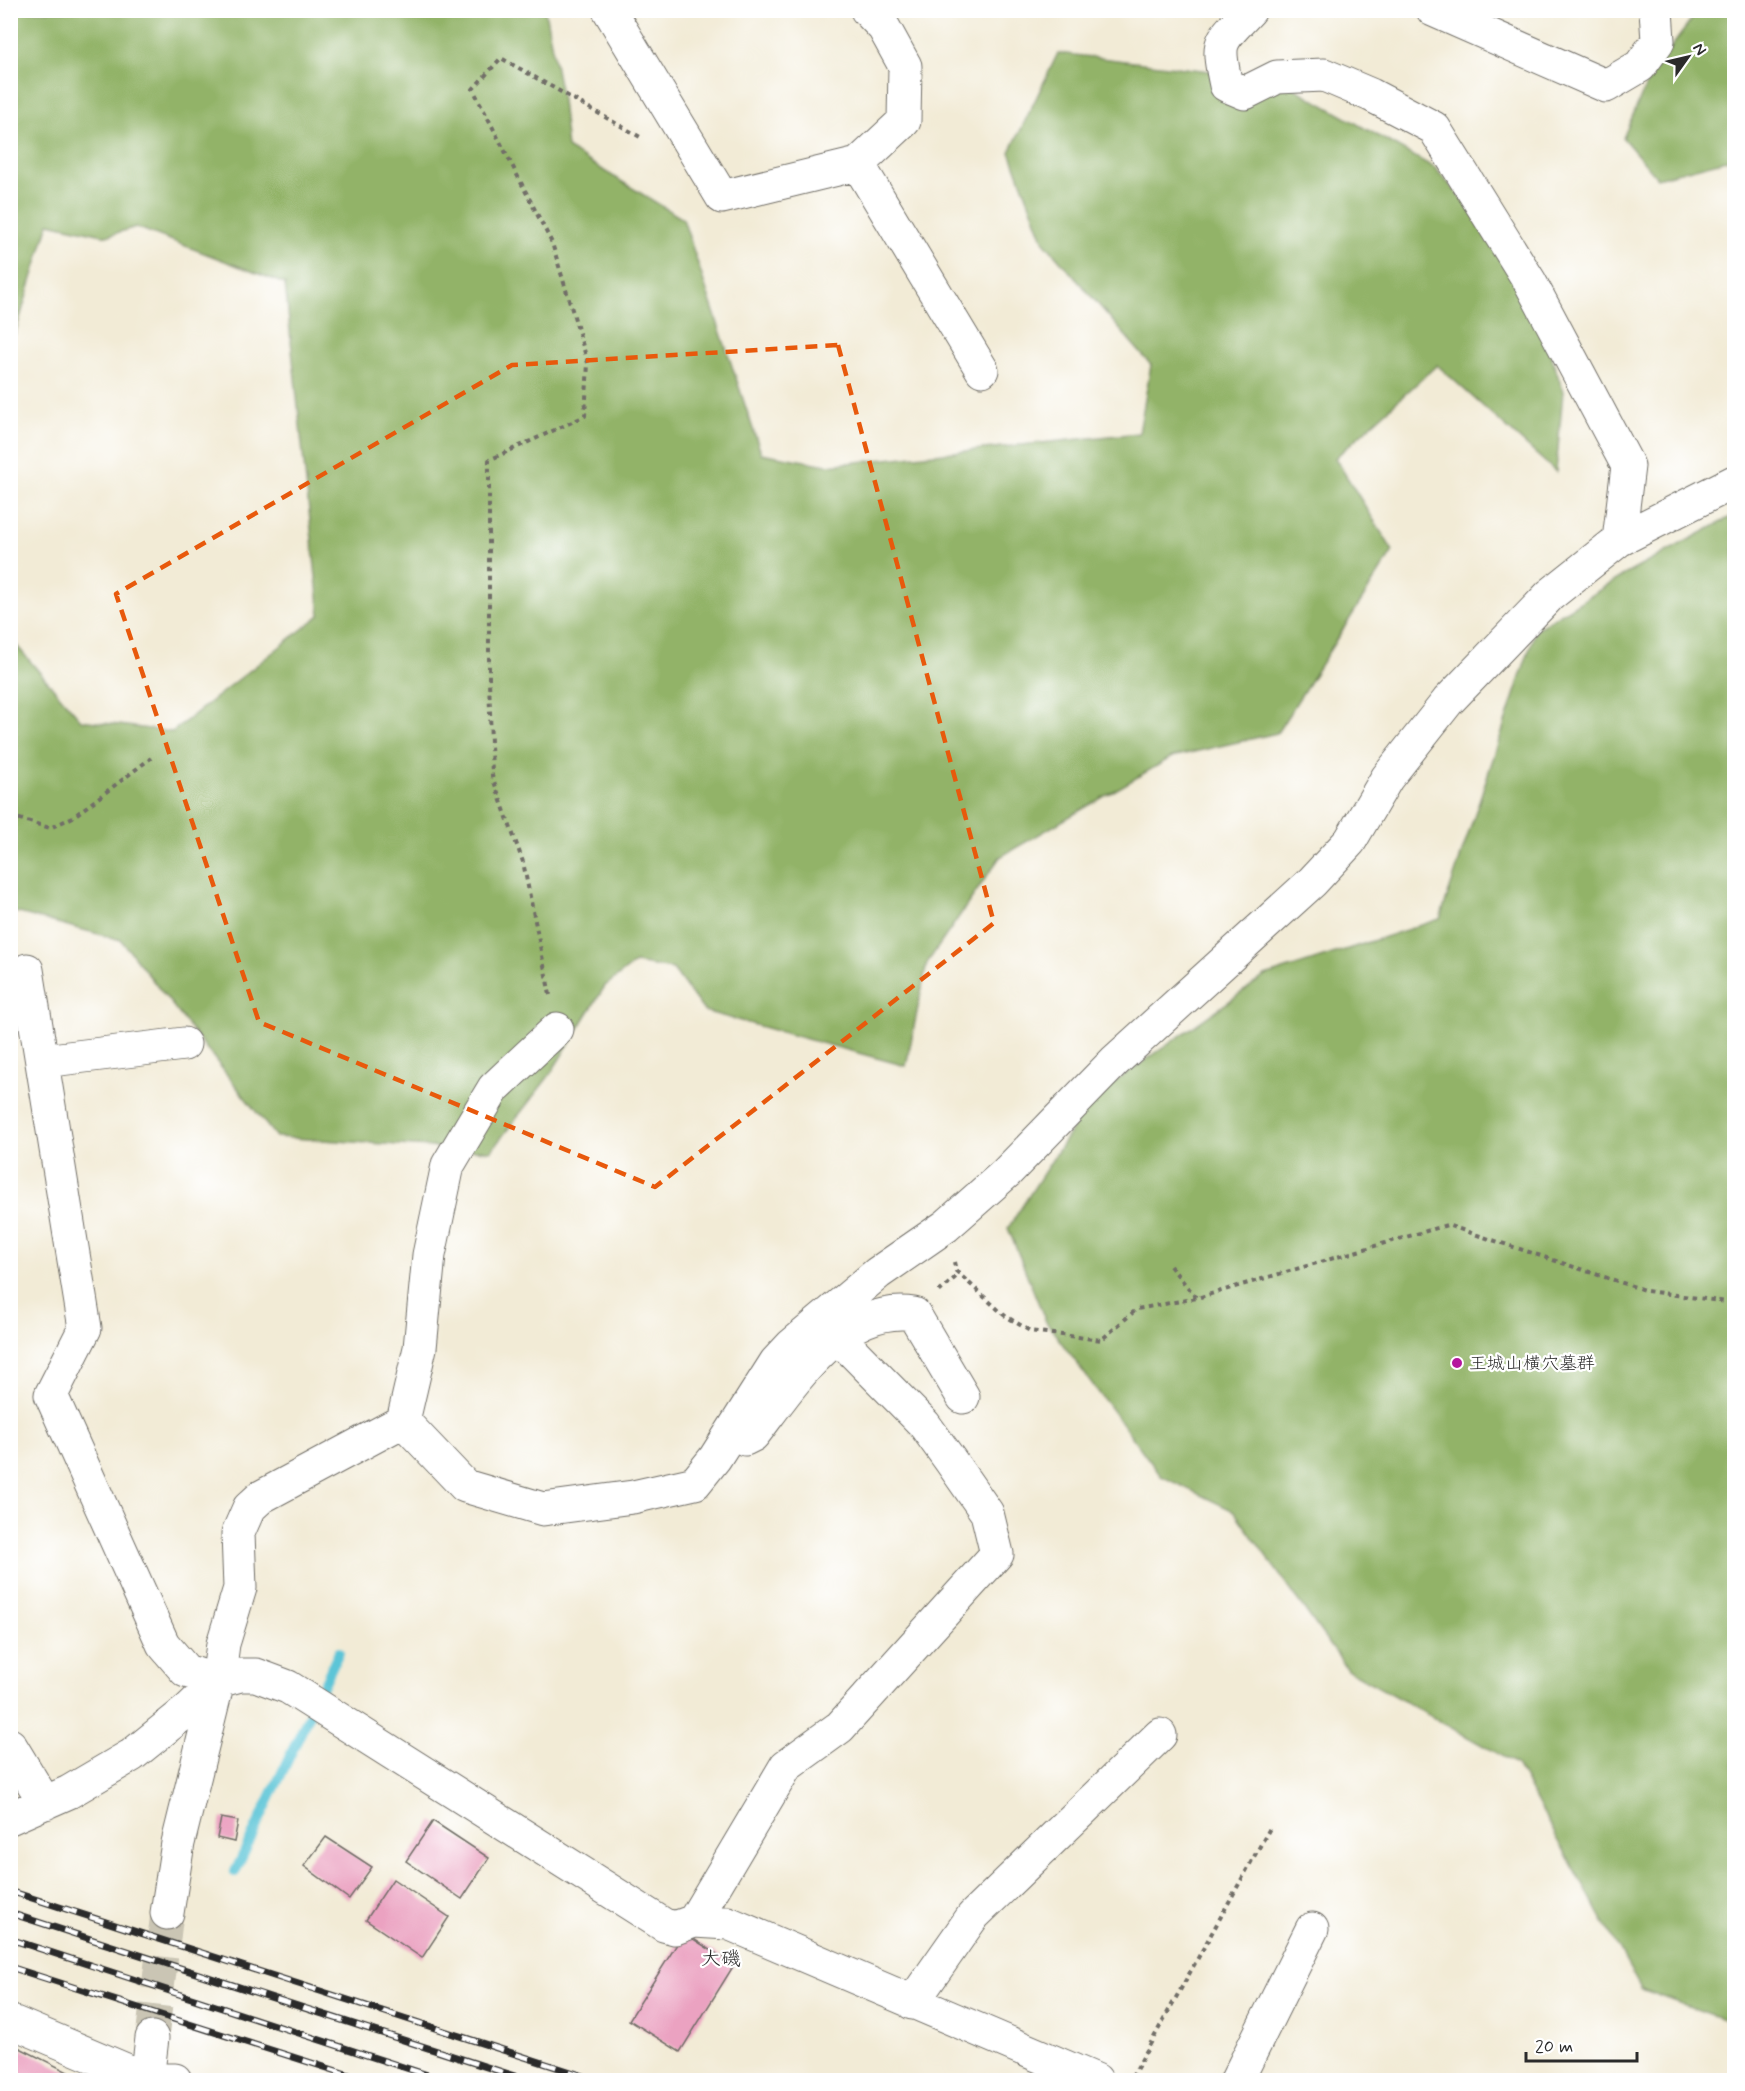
<svg xmlns="http://www.w3.org/2000/svg" width="1745" height="2091" viewBox="0 0 1745 2091" font-family="Mynerve,'Klee One',sans-serif">
  <style>
    .forest { fill: #92b367; stroke: #5e6f49; stroke-width: 1.5 }
    .lines { fill: none; stroke-linecap: round; stroke-linejoin: round }
    .stream { stroke: #5bc5d7; stroke-width: 10 }
    .building { fill: #eba2c1 }
    .minor-tunnel { stroke: #cac5b4; stroke-width: 33; stroke-dasharray: 33 16; stroke-linecap: butt }
    .minor-casing { stroke: #716e67; stroke-width: 35 }
    .path { stroke: #716e67; stroke-width: 4; stroke-dasharray: 4.5 4.5; stroke-linecap: butt }
    .minor { stroke: #fff; stroke-width: 33 }
    .rail-casing { stroke: #2b2b2b; stroke-width: 7 }
    .rail { stroke: #fff; stroke-width: 4.5; stroke-dasharray: 14; stroke-linecap: butt }
    .marked { fill: none; stroke: #e8590c; stroke-width: 4.5; stroke-dasharray: 12 8; stroke-linejoin: round }
    .poi-dot { fill: #b5179e; stroke: #fff; stroke-width: 2 }
    .labels { text-anchor: middle; stroke-width: 4.5; stroke-linejoin: round; paint-order: stroke }
    .poi-label { font-size: 18px; fill: #2b2b2b; stroke: #fff; text-anchor: start }
    .neighbourhood-label { font-size: 20px; fill: #2b2b2b; stroke: #fff }
  </style>
  <rect width="100%" height="100%" fill="#fff"/>
  <filter id="ink" filterUnits="userSpaceOnUse"><feTurbulence type="fractalNoise" baseFrequency=".0167" numOctaves="2"/><feDisplacementMap in="SourceGraphic" scale="12" xChannelSelector="R" yChannelSelector="G"/><feConvolveMatrix kernelMatrix="1 2 1 2 8 2 1 2 1" color-interpolation-filters="sRGB"/></filter>
  <filter id="wash" filterUnits="userSpaceOnUse"><feTurbulence type="fractalNoise" baseFrequency=".008" numOctaves="4" result="noise"/><feDisplacementMap in="SourceGraphic" scale="24" xChannelSelector="R" yChannelSelector="G"/><feGaussianBlur stdDeviation="1.35" result="paint"/><feColorMatrix in="noise" values="0 0 0 0 0 0 0 0 0 0 0 0 0 0 0 0 0 1.4 0 .05"/><feComposite in="paint" operator="in"/></filter>
  <g filter="url(#wash)">
    <rect width="100%" height="100%" fill="#f2ebd6"/>
    <path class="forest" d="M11,11h534l17,89 5,48 116,71 78,234 66,12 312,-32 12,-68 -107,-123 -34,-90 48,-99 220,26 157,89 73,83 33,74 22,66 -7,81 -119,-107 -102,93 58,93 -116,182 -105,24 -172,100 -73,106 -21,103 -202,-55 -31,-42 -38,-6 -30,23 -56,90 -58,75 -215,-14 -155,-197 -110,-29 -1,-273 71,82 91,12 148,-117 -35,-331 -149,-57 -29,9 -58,-13 -34,111 -4,3z
      M1698,11h36v147l-77,20 -34,-40 27,-62z
      M1734,515v1508l-93,-34 -125,-225 -168,-94 -114,-159 -73,-35 -115,-154 -38,-94 84,-130 173,-122 175,-57 96,-290 88,-54z"/>
    <g class="lines">
      <path class="stream" d="M235,1872l104,-220"/>
    </g>
    <g id="blocks">
      <path class="building" d="M221,1818l17,3 -4,21 -17,-4z
        M433,1821l56,37 -27,41 -56,-38z
        M326,1837l46,30 -23,32 -45,-33z
        M393,1879l56,38 -27,41 -56,-38z
        M684,1933l50,32 -54,87 -51,-32z
        M10,2043l58,29 -4,8h-54z"/>
    </g>
  </g>
  <g filter="url(#ink)">
    <use href="#blocks" fill-opacity="0" stroke="#716e67" stroke-width="1.5"/>
    <g class="lines">
      <path class="minor-tunnel" d="M152,2038l15,-125"/>
      <defs>
        <path id="minor" d="M609,10l113,187 136,-33 46,-43 1,-55 -21,-38 -17,-18
          M1250,10c-31,33 -34,29 -24,75l19,8 32,-16 47,-2 47,20 63,33 96,154 98,184 -9,74
          M1433,10l173,76 34,-20 18,-25 -2,-31
          M858,164l124,206
          M27,970l58,358 -34,67 112,249 23,27 32,10
          M43,1061l141,-17
          M403,1421l17,-73 9,-93 19,-90 46,-77 63,-59
          M745,1439l8,-4c38,-49 89,-132 161,-121l49,83
          M10,1745l35,58
          M10,1818l59,-26 63,-37 57,-46 29,-28 22,-6h16l32,12 376,238 11,3 19,-7 34,2 368,157
          M167,1913l11,-70 40,-162 5,-37 17,-56 -2,-55 11,-25 12,-11 142,-76 62,65 78,23 90,-12 62,-14 20,-25 61,-96 15,-16 87,-73 68,-47 60,-53 109,-112 197,-179 38,-41 37,-63 61,-77 102,-106 69,-55 115,-58
          M694,1921l92,-155 54,-39 157,-173 -10,-41 -37,-53 -26,-36 -86,-87
          M912,2003l61,-87 187,-181
          M10,2021l137,58 28,1
          M147,2080l5,-42
          M1237,2080l75,-151"/>
      </defs>
      <use href="#minor" class="minor-casing"/>
      <path class="path" d="M10,816l40,12 23,-11 78,-59
        M550,995l-27,-133 -31,-86 -3,-97v-219l96,-44 3,-53 -36,-120 -79,-154 28,-31 141,80
        M954,1262l2,9 48,44 26,16 71,9 36,-31 60,-11 250,-73 200,66 87,12
        M1170,1266l26,31
        M939,1292l20,-18
        M1132,2077l138,-249"/>
      <use href="#minor" class="minor"/>
      <defs>
        <path id="rail" d="M10,1891l586,189
          M10,1913l517,167
          M10,1939l433,141
          M10,1967l355,113"/>
      </defs>
      <use href="#rail" class="rail-casing"/>
      <use href="#rail" class="rail"/>
    </g>
  </g>
  <path class="marked" d="M838,345l156,578 -339,264 -396,-165 -143,-428 396,-229z"/>
  <circle class="poi-dot" cx="1457" cy="1363" r="6"/>
  <g class="labels">
    <g class="poi-label">
      <text x="1469" y="1369">王城山横穴墓群</text>
    </g>
    <g class="neighbourhood-label">
      <text x="721" y="1965">大磯</text>
    </g>
  </g>
  <rect width="1745" height="2091" fill="none" stroke="#fff" stroke-width="36"/>
  <g transform="translate(1688 57) rotate(56)" stroke="#ffffff" stroke-width="4.5" paint-order="stroke">
  <path d="M0-4.5L10 22L0 15L-10 22Z" fill="#2b2b2b"/>
  <text y="-9" font-size="16" font-weight="bold" text-anchor="middle" fill="#2b2b2b">N</text>
  </g>
  <path d="M1526 2052v9h111v-9" fill="none" stroke="#2b2b2b" stroke-width="3"/>
  <text x="1535" y="2052" font-size="18" fill="#2b2b2b" stroke="#ffffff" stroke-width="4.5" paint-order="stroke">20 m</text>
</svg>
